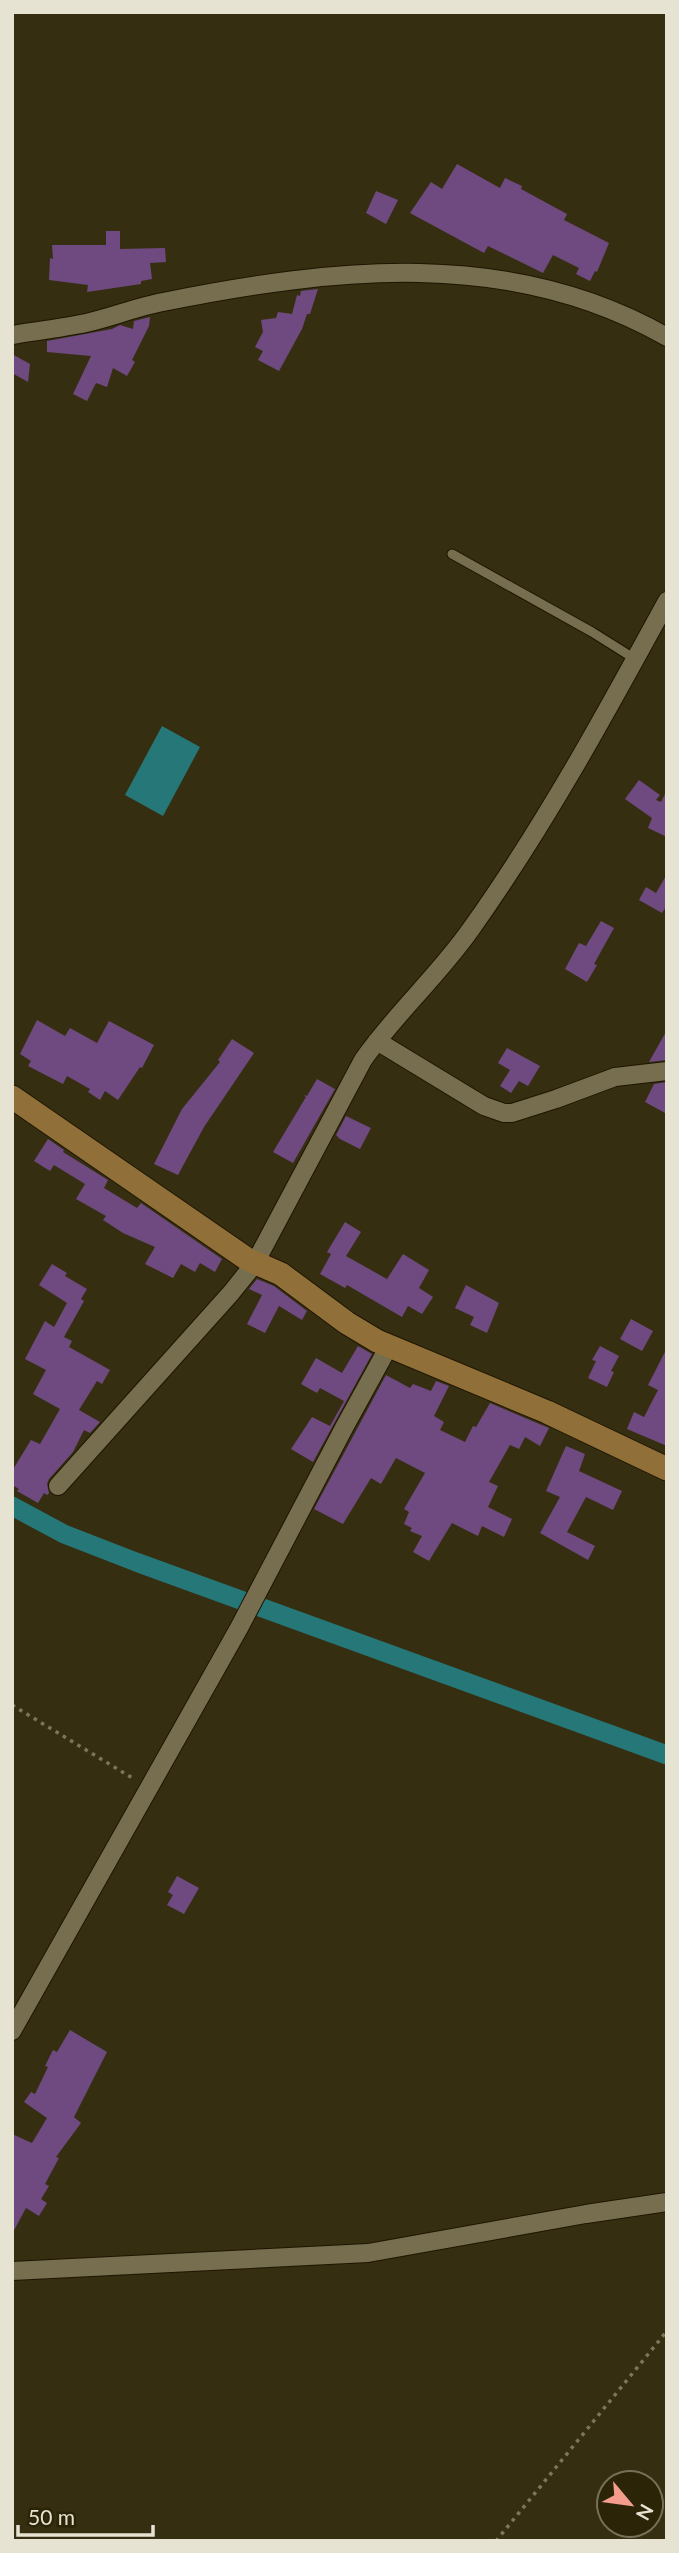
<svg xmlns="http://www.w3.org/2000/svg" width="679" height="2553" viewBox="0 0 679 2553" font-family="Lato,sans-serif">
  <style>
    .water { fill: #257778 }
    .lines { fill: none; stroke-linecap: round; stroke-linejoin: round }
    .canal { stroke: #257778; stroke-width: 19 }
    .building { fill: #6e4a81 }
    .lane-casing { stroke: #1e1600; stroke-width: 11 }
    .street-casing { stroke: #1e1600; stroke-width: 20 }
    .secondary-casing { stroke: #1e1600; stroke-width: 25 }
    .path { stroke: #7c765e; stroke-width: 3.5; stroke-dasharray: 3.5 5; stroke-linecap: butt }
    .lane { stroke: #766e4f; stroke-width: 9 }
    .street { stroke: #766e4f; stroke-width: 18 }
    .secondary { stroke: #906f38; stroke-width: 23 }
  </style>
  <rect width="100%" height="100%" fill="#362e11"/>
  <path class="water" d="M162,726l38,21 -37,69 -38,-21z"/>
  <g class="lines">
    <path class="canal" d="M12,1506l52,28 72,28 531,193"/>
  </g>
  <path class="building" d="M457,164l43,24 5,-10 17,8 -1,3 46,25 -3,6 45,23 -12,29 -2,-1 -5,10 -14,-7 3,-6 -26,-13 -10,18 -55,-27 -4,7 -74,-40 21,-31 11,7z
    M376,191l22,9 -12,24 -20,-11z
    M106,231h14v18l45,-1 1,14 -16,1 2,16 -11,2v3l-54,8 1,-7 -39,-5 1,-22 3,1 -1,-14h54z
    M318,289l-8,25h-3l-5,15 -23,42 -21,-11 5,-9 -8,-4 8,-15 -2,-12 15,-2 2,-6 14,2 5,-19 3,1 1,-5z
    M150,317l-1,9 -17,34 3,2 -8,14 -14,-8 -6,19 -11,-4 -9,18 -14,-7 18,-38 -44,-4v-11l65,-12 8,-4 13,4 1,-8z
    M12,354l18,10 -2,18 -16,-9z
    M639,780l21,15 -4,5 5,2 6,-12v47l-19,-9 4,-10 -27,-19z
    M667,874v31l-5,8 -23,-13 7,-13 10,6z
    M601,921l13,7 -20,36 3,1 -10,17 -22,-13 14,-26 7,3z
    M37,1020l28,16 5,-8 27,15 12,-22 45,24 -12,23 -2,-1 -22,33 -13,-9 -5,9 -12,-8 2,-3 -23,-13 -4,8 -35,-18 3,-5 -11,-7z
    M667,1030v30l-18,2z
    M232,1039l22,14 -50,74 -26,48 -24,-11 28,-55 38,-47 -2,-2z
    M507,1048l33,18 -12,20 -9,-5 -8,12 -11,-7 10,-16 -12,-7z
    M317,1079l18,10 -42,74 -20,-11 33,-55 -2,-2 3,1z
    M667,1082v32l-22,-12 9,-18z
    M346,1116l25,12 -11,21 -20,-10 -4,-4z
    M48,1139l16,11 -1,2 45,28 -4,8 33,20 4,-5 81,56 -7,13 -15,-9 -5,9 -14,-8 -8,14 -28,-14 10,-17 -32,-14 -20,-13 3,-4 -30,-17 9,-15 -31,-19 -4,6 -16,-10z
    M345,1222l16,10 -15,24 41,23 16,-25 26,16 -10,18 14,9 -11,17 -14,-8 -6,11 -55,-32 -2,3 -25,-14 11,-20 -4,-2z
    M52,1264l15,9 -2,3 22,13 -6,10 3,2 -20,36 8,4 -3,6 41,23 -8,14 -5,-3 -18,29 21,12 -10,11 -6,-3 -11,22 -24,27 -2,5 2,9 -2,2 -3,-2 -6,10 -21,-12 2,-2 -7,-4v-14l19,-31 9,4 20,-35 -27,-15 13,-24 -21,-11 20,-38 9,6 13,-24 -28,-18z
    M257,1279l17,7 33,25 -5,9 -23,-14 -14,27 -18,-9 15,-29 -13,-6z
    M466,1285l33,18 -12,30 -17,-8 4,-8 -19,-9z
    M631,1319l22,12 -11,20 -22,-12z
    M358,1346l14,8 -59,108 -22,-13 21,-32 18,9 14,-25 -24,-13 -3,5 -16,-9 15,-26 26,15z
    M600,1346l19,10 -8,15 3,1 -7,15 -19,-9 8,-17 -4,-1z
    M667,1348v98l-40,-17 7,-17 10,5 14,-27 -10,-5z
    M386,1375l24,13 3,-4 18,7 5,-10 13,5 -15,30 10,6 -4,8 25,12 8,-16 3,1 14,-24 59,25 -9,18 -15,-9 -6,12 -9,-4 -21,37 9,4 -10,21 24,12 -8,18 -22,-11 -4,10 -26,-13 -23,38 -16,-9 9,-16 -12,-5 2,-3 -8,-4 5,-12 -5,-3 21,-36 -29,-15 -15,26 -10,-6 -28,46 -29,-15z
    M566,1446l19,8 -6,17 43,20 -9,19 -27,-13 -19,35 28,14 -7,14 -48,-27 20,-36 -14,-6z
    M177,1876l22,12 -15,26 -17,-9 6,-10 -5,-3z
    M70,2030l37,22 -33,65 7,6 -25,34 3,1 -14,26 4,2 -8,13 6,4 -8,13 -13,-8 -14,26v-100l20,9 15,-25 -23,-16 7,-10 4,2 13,-27 -3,-1 8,-16 4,2z"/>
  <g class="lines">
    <defs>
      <path id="lane" d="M452,554l140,78 43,27"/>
      <path id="street" d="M12,335c25,-4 50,-7 74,-12 26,-6 51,-16 77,-21 170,-34 347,-55 504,35
        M377,1041l107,65 20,7h8l44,-14 59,-22 52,-6
        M58,1486l173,-193 24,-30 108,-203c32,-46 75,-84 108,-131 74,-104 135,-216 196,-328
        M12,2031l227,-403 106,-202 44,-80
        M12,2271l356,-18 218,-39 81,-12"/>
      <path id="secondary" d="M12,1097l235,162 34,15 66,49 30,18 170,71 120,57"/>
    </defs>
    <use href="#lane" class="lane-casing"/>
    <use href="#street" class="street-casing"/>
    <use href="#secondary" class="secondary-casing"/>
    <path class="path" d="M12,1705l122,74
      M496,2541l171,-210"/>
    <use href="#lane" class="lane"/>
    <use href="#street" class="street"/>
    <use href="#secondary" class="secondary"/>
  </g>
  <rect width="679" height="2553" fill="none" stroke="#e7e3d2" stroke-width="28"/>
  <g transform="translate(630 2504) rotate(119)"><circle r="33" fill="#2c2407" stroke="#777058" stroke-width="2"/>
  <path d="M0-5L12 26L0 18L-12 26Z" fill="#f49d8d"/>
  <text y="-10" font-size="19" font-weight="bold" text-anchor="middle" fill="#e7e3d2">N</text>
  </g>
  <path d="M18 2525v10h135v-10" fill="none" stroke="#e7e3d2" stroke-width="3.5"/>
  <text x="28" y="2525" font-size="21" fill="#e7e3d2" stroke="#2c2407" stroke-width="5" paint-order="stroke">50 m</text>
</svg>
